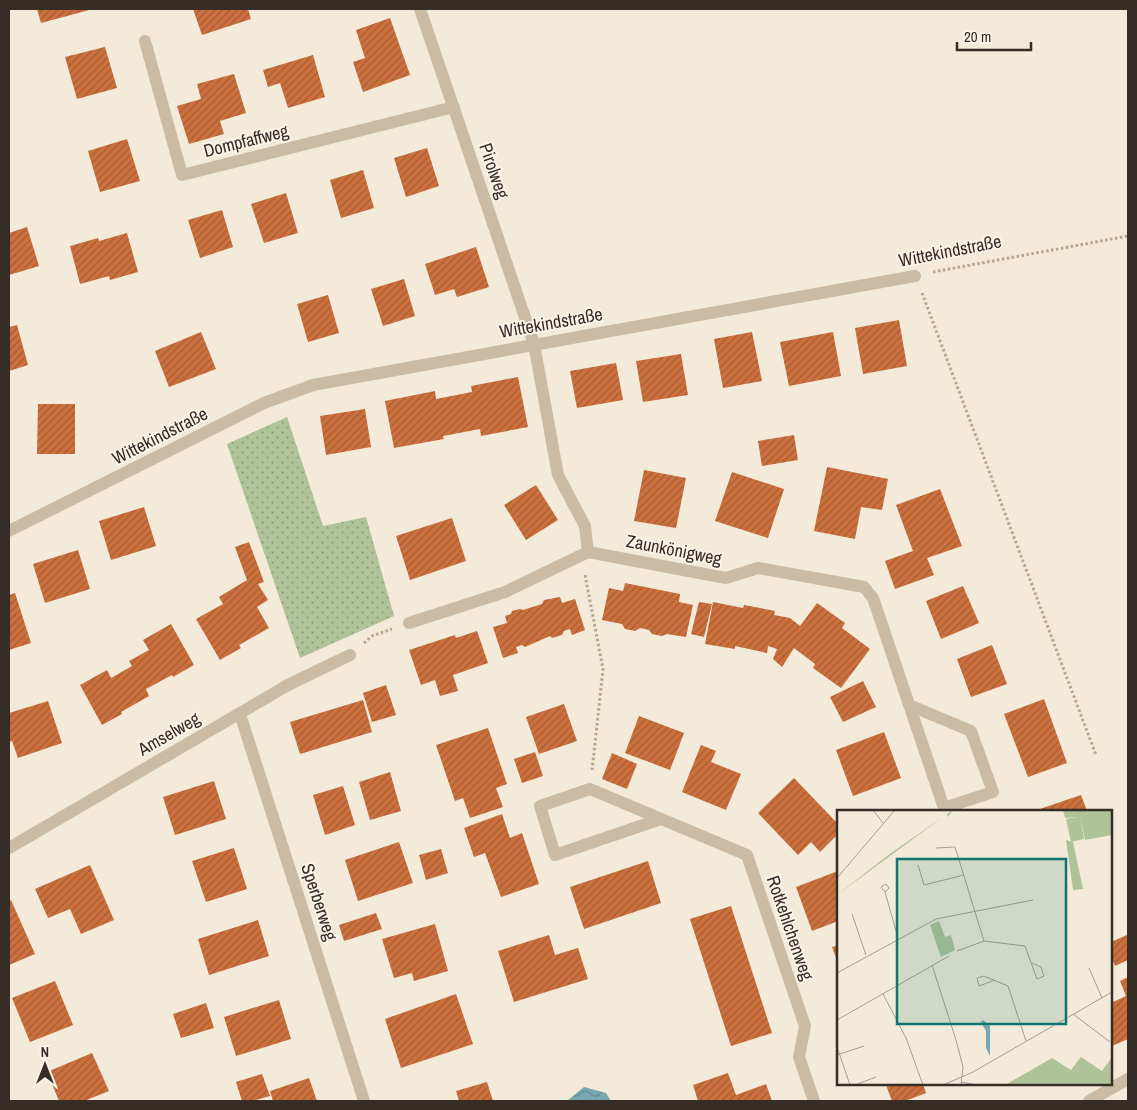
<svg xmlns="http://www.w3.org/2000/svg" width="1137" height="1110" viewBox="0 0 1137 1110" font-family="'Archivo Narrow',sans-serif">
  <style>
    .park { fill: url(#park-dots) }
    .water { fill: url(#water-waves) }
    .building { fill: url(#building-hatch) }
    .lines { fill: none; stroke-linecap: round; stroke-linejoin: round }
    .path { stroke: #b7a58f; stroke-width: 3; stroke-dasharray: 2.5 2.5; stroke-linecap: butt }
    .street { stroke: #cbbba5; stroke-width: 12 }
    .labels { text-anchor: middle; stroke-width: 4; stroke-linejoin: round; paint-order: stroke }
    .street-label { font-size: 18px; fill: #362d27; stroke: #faf3e6 }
    .inset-road { fill: none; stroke: #a79e92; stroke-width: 1 }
    .view { fill: #0f766e; fill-opacity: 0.15; stroke: #0f766e; stroke-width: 2.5 }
    .inset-edge { fill: none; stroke: #362d27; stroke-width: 2.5 }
  </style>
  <defs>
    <pattern id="park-dots" width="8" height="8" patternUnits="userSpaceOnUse" patternTransform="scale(1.25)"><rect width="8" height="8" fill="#b0c299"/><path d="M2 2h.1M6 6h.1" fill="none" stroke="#909e7d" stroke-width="1.8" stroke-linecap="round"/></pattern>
    <pattern id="water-waves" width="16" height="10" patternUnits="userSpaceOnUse" patternTransform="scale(1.25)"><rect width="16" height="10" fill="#77a8b1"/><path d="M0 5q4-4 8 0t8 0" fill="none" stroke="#628990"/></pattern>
    <pattern id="building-hatch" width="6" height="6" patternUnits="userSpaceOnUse" patternTransform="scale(1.25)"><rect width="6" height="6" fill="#cc703e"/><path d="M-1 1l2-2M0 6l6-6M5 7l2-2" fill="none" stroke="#a65c34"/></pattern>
  </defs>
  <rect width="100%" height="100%" fill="#f3ead9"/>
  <path class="park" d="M287,417l36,109 43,-9 28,99 -94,42 -73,-214z"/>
  <path class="water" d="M584,1087l22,6 5,8h-44z"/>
  <path class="building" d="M37,9h56l-52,14z
    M193,9h55l3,10 -49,16z
    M390,18l20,57 -47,17 -10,-30 12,-4 -9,-28z
    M105,47l12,41 -40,11 -12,-42z
    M313,55l12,42 -37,11 -8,-25 -12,4 -5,-17z
    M234,74l12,39 -26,8 4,13 -35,10 -12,-38 24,-7 -4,-15z
    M127,139l13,42 -40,11 -12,-41z
    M427,148l12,38 -33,11 -12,-39z
    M363,170l11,38 -33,10 -11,-38z
    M286,193l12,40 -34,10 -13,-39z
    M222,210l11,37 -33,11 -12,-38z
    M27,227l12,39 -30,9v-42z
    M127,233l11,39 -28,8 -1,-4 -29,8 -10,-38 28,-8 1,3z
    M476,247l13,40 -32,10 -3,-8 -19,6 -10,-31z
    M404,279l11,37 -32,10 -12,-37z
    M328,295l11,38 -31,9 -11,-38z
    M899,320l8,46 -44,8 -8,-46z
    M17,325l11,40 -19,6v-44z
    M201,332l15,37 -47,18 -14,-36z
    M752,332l10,49 -39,7 -9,-49z
    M833,332l8,44 -52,10 -9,-44z
    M681,354l7,41 -45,7 -7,-41z
    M616,363l7,37 -46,8 -7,-37z
    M518,377l10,50 -47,9 -1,-7 -37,7 1,3 -50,9 -9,-47 50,-10 1,8 36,-7 -1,-6z
    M38,404h37v50h-38z
    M365,409l6,38 -45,8 -6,-39z
    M794,435l4,25 -36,6 -4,-25z
    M827,467l61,12 -6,31 -21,-3 -6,32 -41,-8z
    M644,470l42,8 -10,50 -42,-7z
    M732,472l52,17 -16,49 -53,-17z
    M536,485l22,35 -32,20 -22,-35z
    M940,489l22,57 -35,12 7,17 -39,14 -10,-28 28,-10 -17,-46z
    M144,507l12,39 -45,14 -12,-39z
    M452,518l14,43 -56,19 -14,-44z
    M249,542l15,40 -6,2 10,16 -11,7 12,21 -30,17 2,3 -21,12 -24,-41 27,-15 -4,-7 28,-17 -12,-33z
    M78,550l12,39 -45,14 -12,-39z
    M625,583l55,11 -1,8 14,3 -7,32 -19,-3 -5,2 -10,-2 -3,-4 -9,-2 -5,3 -10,-2 -3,-5 -20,-4 7,-32 14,3z
    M963,586l16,37 -38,16 -15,-38z
    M15,593l16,50 -22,7v-55z
    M560,597l2,6 13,-4 10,31 -13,5 -2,-6 -6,2 -2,4 -10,3 -2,-2 -25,11 -3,-2 -6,2 2,6 -15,5 -10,-31 14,-4 -2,-7 6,-2 1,-3 8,-2 3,1 19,-6 2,-4z
    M699,602l13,2 -8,33 -13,-3z
    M713,602l30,6 1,-3 31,6 -1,4 16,3 10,8 17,-23 28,20 -3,5 28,21 -29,39 -28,-20 2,-4 -21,-16 -12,19 -9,-8 4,-10 -9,-3 -1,7 -32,-7v3l-30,-5z
    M171,624l23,41 -21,12 -1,-2 -26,14 3,7 -28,16 1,2 -20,11 -22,-40 27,-15 4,8 21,-12 -3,-5 20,-11 -6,-10z
    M477,631l11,32 -35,12 5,16 -18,5 -5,-16 -14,5 -12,-35 46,-15 1,3z
    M992,645l15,39 -36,13 -14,-38z
    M863,681l13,26 -33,15 -13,-25z
    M386,685l10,30 -24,7 -9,-29z
    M1044,699l23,64 -39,14 -24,-63z
    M363,700l9,32 -72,22 -10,-32z
    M48,701l14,42 -44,15 -6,-17 -3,1v-29z
    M564,704l13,37 -38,13 -13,-37z
    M639,716l45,17 -14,37 -45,-17z
    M488,728l19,56 -11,4 7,19 -33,11 -7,-20 -8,3 -19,-56z
    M884,732l17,46 -48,18 -17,-46z
    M701,745l15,6 -5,11 30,12 -15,36 -44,-18z
    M535,752l8,24 -21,7 -8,-24z
    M612,753l25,11 -10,25 -25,-10z
    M390,772l11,39 -31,9 -11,-38z
    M794,778l44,46v10l-18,18 -9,-10 -13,13 -40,-42z
    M214,781l12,38 -51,16 -12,-38z
    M343,786l12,39 -30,10 -12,-40z
    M1081,795l6,16h-53z
    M502,814l8,24 12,-5 17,51 -38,13 -16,-44 -11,4 -10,-29z
    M399,842l14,41 -55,18 -13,-41z
    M234,848l13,41 -41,13 -14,-41z
    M441,849l7,24 -22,7 -7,-25z
    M648,861l13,42 -77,26 -14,-42z
    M90,865l24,55 -33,14 -11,-25 -22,9 -13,-29z
    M838,871v50l-26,10 -16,-44z
    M11,900l24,54 -26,11v-64z
    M731,906l41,127 -41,13 -41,-127z
    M376,913l6,16 -38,12 -5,-16z
    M258,920l11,36 -60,19 -11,-36z
    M435,924l13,47 -34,10 -2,-8 -18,5 -12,-39z
    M549,935l6,20 23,-7 10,31 -74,23 -16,-51z
    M1127,935l1,4v21l-13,6 -4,-10v-14z
    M838,945v18l-6,-16z
    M1128,977v62l-16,7 -1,-4v-39l15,-7 -6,-15z
    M55,981l18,44 -43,17 -18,-44z
    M456,994l17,50 -72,24 -16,-49z
    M279,1000l12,39 -55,17 -12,-39z
    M206,1003l8,25 -33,10 -8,-24z
    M92,1053l17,38 -25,10h-25l-12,-29z
    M728,1073l8,22 30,-11 6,17h-74l-5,-16z
    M262,1074l8,22 -18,5h-10l-6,-19z
    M309,1078l8,23h-44l-3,-10z
    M487,1082l6,19h-34l-3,-10z
    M889,1084h34l3,9 -21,8h-13l-6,-16z"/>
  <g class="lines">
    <path class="path" d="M933,272l195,-36
      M922,293l174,462
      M585,575l18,94 -11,102
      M364,643l8,-7 20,-7"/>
    <path class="street" d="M420,9l114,335 24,131 27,51 3,26 138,26 32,-10 106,19 9,11 71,210 49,-16 -22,-61 -62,-26
      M145,41l37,134 272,-68
      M9,531l255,-128 49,-18 602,-109
      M409,623l96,-31 83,-40
      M240,714l124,387
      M661,819l-106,36 -15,-49 50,-17 157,66 58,171 -6,31 15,44
      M9,848l279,-163 62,-30
      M1089,1101l39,-22"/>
  </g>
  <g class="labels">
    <g class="street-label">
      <text transform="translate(246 141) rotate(-14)" y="6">Dompfaffweg</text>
      <text transform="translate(494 171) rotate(71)" y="6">Pirolweg</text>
      <text transform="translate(950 251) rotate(-11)" y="6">Wittekindstraße</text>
      <text transform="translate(551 323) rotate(-10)" y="6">Wittekindstraße</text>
      <text transform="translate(160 436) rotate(-27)" y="6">Wittekindstraße</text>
      <text transform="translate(674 550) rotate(11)" y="6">Zaunkönigweg</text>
      <text transform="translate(169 734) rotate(-30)" y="6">Amselweg</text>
      <text transform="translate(319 902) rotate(72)" y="6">Sperberweg</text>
      <text transform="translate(790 928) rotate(71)" y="6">Rotkehlchenweg</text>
    </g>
  </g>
  <g transform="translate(837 810)">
    <rect width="275" height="275" fill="#f3ead9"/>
    <path d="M116,0l-5,7 -1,-3 -110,81 54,-42zM226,0h49v25l-27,5 -5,-24 4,23 -13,3 -5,-23 11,-2 -12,1zM244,247l21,14 10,-14v28h-107l47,-27 19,12z" fill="#b0c299"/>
    <path d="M229,30l7,2 10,47 -10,1z" fill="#b0c299"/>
    <path d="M102,111l6,16 6,-2 4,15 -14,7 -11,-32z" fill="#b0c299"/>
    <path d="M146,210l7,6v30l-4,-8v-17l-5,-9z" fill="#77a8b1"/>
    <path class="inset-road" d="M36,0l10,13M99,38l19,-1 29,94 41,5 12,33 7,-3 -3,-9 -9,-4M81,55l6,20 40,-10M0,68l58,-68M48,82l-4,-5 5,-3 3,4 -4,4 13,46M15,104l14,41M120,141l27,-10M95,155l24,75 7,27 -2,18M252,158l13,30M0,163l99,-54 97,-19M158,170l-16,6 -2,-8 7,-2 24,10 18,55M46,184l23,44 17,47M236,204l37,28M0,210l112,-64M0,237l13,38M0,245l27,-9M124,272l16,3M18,275l21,-8M106,275l30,-13 139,-80"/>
    <path class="view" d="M60,49h169v165h-169z"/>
    <rect width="275" height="275" class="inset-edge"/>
  </g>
  <rect width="1137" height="1110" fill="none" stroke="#362d27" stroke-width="20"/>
  <g transform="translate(45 1065)" stroke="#faf3e6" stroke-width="4" paint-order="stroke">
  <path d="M0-4L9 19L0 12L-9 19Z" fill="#362d27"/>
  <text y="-8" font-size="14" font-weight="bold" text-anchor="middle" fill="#362d27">N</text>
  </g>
  <path d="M957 42v8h74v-8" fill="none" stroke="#362d27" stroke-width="2.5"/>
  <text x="964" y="42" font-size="15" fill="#362d27" stroke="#faf3e6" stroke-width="4" paint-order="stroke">20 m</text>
</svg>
